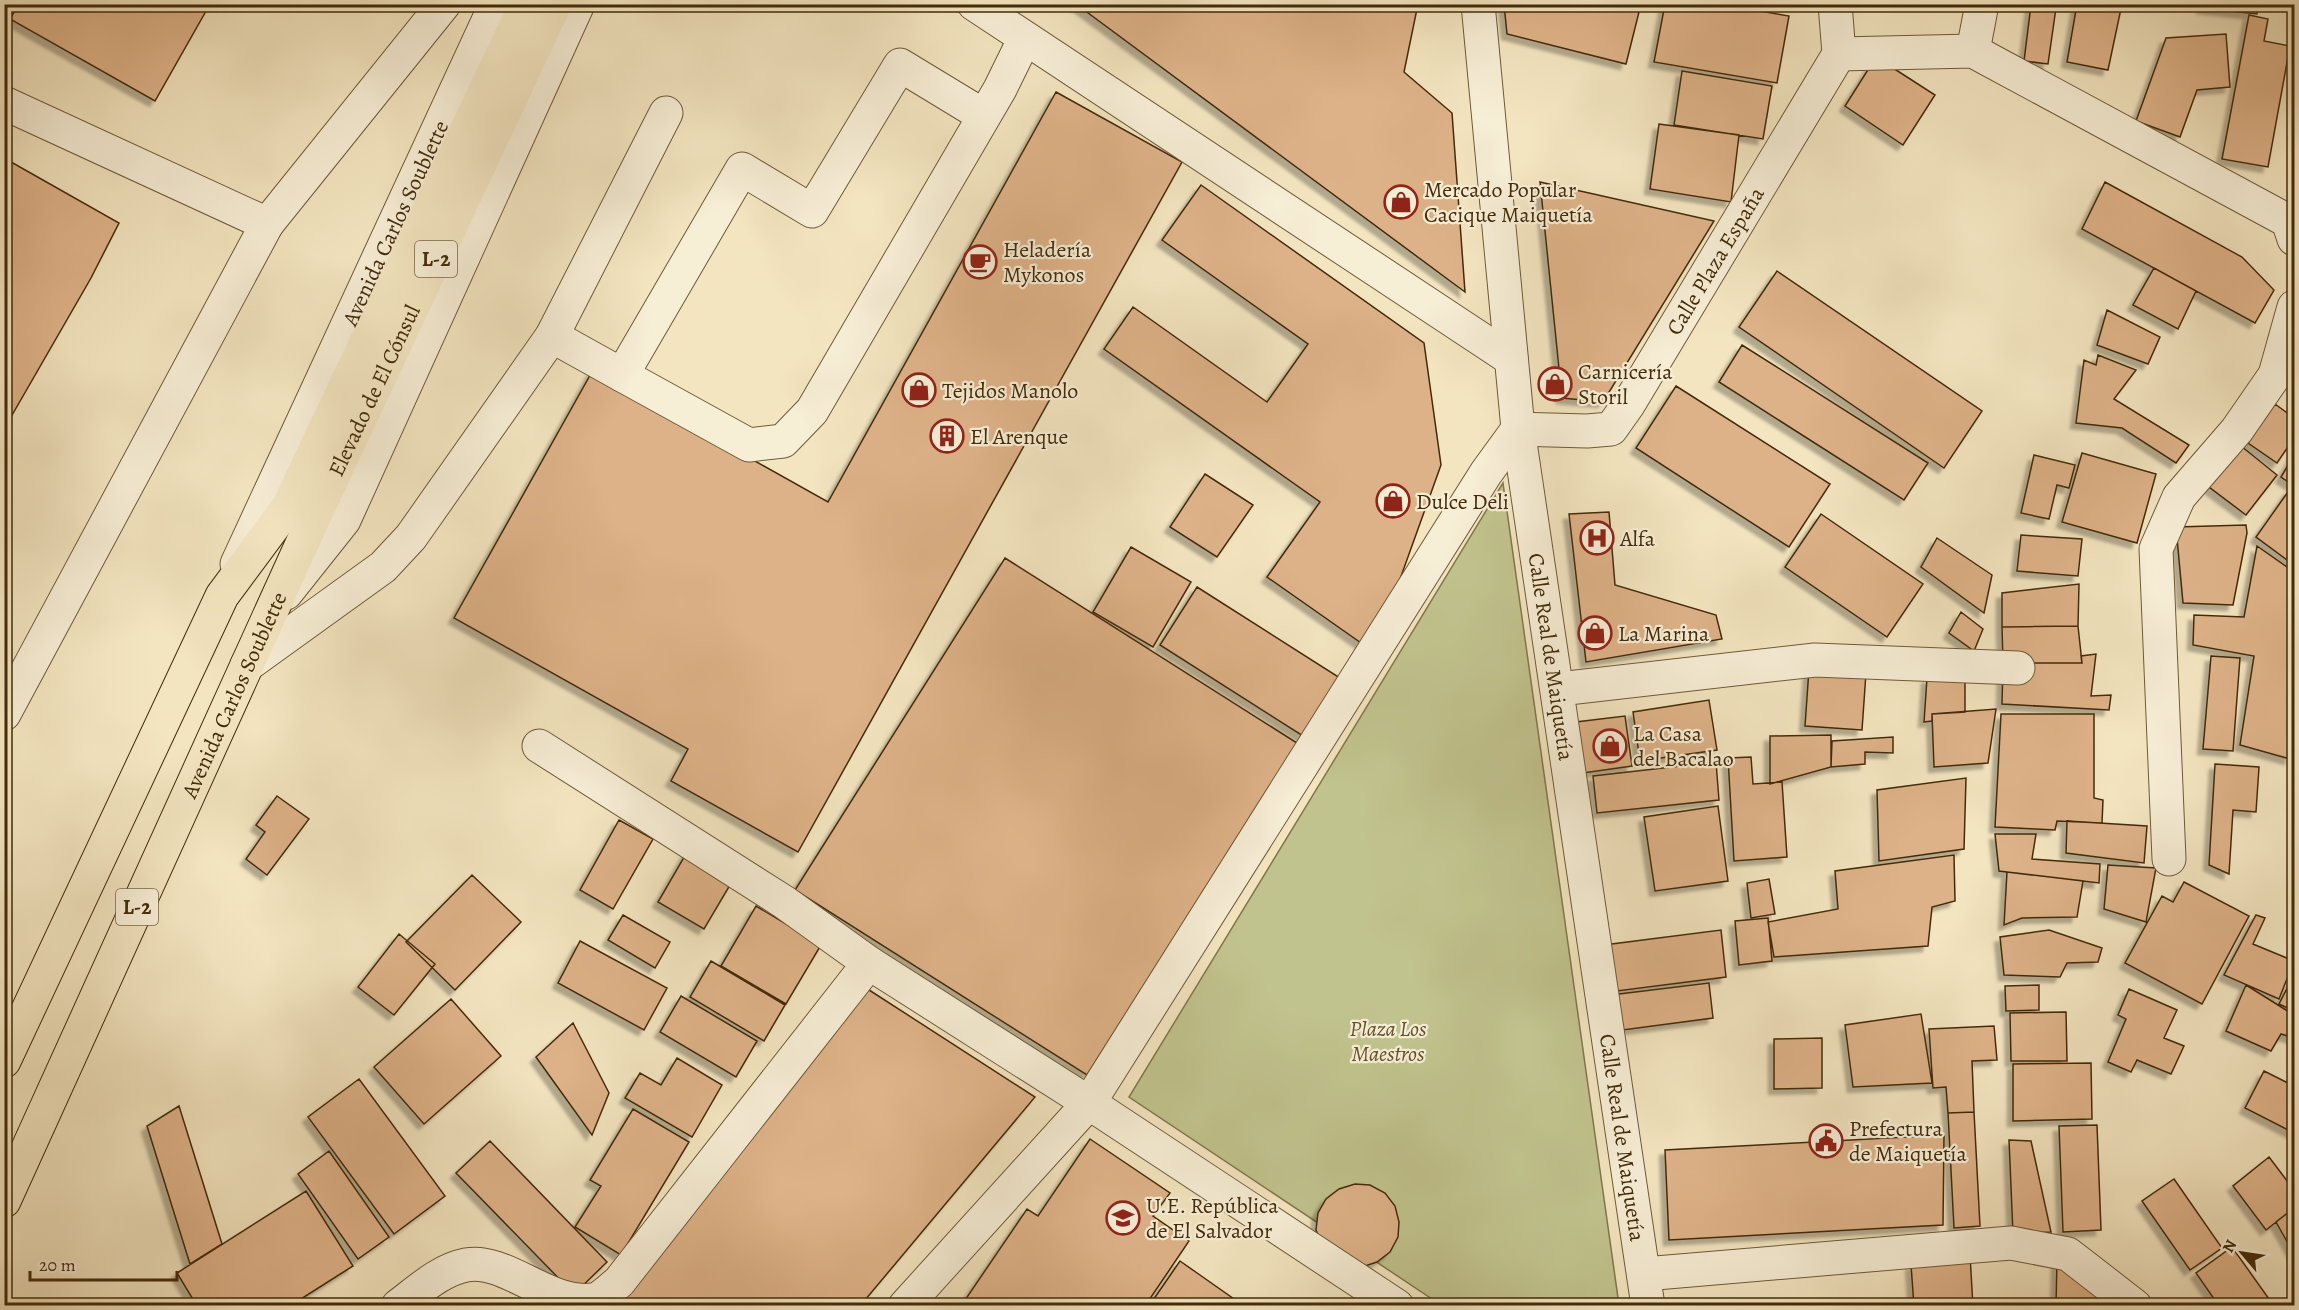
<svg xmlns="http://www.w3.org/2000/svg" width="2299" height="1310" viewBox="0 0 2299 1310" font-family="Alegreya,serif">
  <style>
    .green { fill: #c1c38e; stroke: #82774c; stroke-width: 1.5 }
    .building { fill: #deb288; stroke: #432b09; stroke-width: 1.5; filter: url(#shadow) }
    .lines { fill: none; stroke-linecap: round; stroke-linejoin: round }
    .minor-casing { stroke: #6f5a37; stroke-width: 35 }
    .major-casing { stroke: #432b09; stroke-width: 35 }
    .minor { stroke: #f7eed6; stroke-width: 33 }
    .major { stroke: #f3e5c0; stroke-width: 33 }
    .labels { text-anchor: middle; stroke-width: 4.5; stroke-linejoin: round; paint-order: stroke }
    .shield { fill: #f7eed6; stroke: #796646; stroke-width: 1.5 }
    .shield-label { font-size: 21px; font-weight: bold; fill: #432b09 }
    .poi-label { font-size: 22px; fill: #432b09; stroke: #f7eed6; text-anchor: start }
    .street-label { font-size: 22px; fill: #432b09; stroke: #f7eed6 }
    .park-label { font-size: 22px; font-style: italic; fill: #62512a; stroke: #f7eed6 }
  </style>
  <defs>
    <filter id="shadow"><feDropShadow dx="-5.5" dy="5.5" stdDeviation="1.5" flood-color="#0004"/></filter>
  </defs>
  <rect width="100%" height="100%" fill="#f3e5c0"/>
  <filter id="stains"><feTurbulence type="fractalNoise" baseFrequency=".00333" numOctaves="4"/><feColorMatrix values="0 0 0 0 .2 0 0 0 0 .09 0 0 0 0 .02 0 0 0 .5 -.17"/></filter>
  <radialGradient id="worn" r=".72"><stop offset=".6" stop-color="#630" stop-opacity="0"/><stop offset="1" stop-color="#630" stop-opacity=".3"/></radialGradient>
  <path class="green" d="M1503,483l116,822h-178l-312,-208z"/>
  <path class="building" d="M19,4h191l-55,97 -145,-82z
    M1076,4h342l-14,68 48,41 13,179z
    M1504,4h118l18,4 -14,56 -119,-30z
    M1665,4h55l69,12 -12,67 -123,-21z
    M2077,4h45l-14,66 -41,-8z
    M2202,4h56l-1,10 -55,-6z
    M2031,5l25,3 -8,56 -24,-3z
    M2249,15l19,4 -4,22 26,5 -22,121 -46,-8z
    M2226,34l4,53 -33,3 -17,47 -44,-16 30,-83z
    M1876,57l59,38 -32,50 -58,-39z
    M1682,71l90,15 -9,53 -89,-14z
    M1056,92l126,70 -384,690 -127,-71 17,-32 -234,-131 139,-248 235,132z
    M1659,124l80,11 -8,67 -81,-13z
    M4,158l115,65 -28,55 -87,151z
    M1540,182l174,39 -111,181 -41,-4z
    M2105,182l137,75 32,33 -19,33 -173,-94z
    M1201,185l223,158 17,122 -51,142 -26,38 -97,-68 53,-75 -216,-153 29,-42 134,95 41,-58 -146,-104z
    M2154,268l42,23 -18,38 -45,-24z
    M1777,271l205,140 -38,57 -205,-141z
    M2107,310l53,27 -12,27 -51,-19z
    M1742,345l186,118 -24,37 -185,-118z
    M2098,355l38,15 -22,29 75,46 -13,18 -54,-35 -46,-5 8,-63 12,5z
    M1676,386l154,98 -41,63 -153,-99z
    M2275,404l19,14v20l-17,25 -29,-20z
    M2241,446l36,29 -31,40 -37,-28z
    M2082,453l74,21 -19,69 -75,-21z
    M2034,455l41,10 -6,23 -12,-3 -8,34 -28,-6z
    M2294,455v31l-13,-9z
    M1205,474l48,31 -36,52 -47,-30z
    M2290,489l4,4v72l-38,-28z
    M1609,512l6,73 101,30 6,24 -136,23 -17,-148z
    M1821,514l102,70 -36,53 -102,-70z
    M2246,525l1,8 -14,72 -50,-2 -7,-76z
    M2021,535l61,4 -4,37 -61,-5z
    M1937,538l55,37 -8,38 -63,-46z
    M2257,546l37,26v164l-4,23 -50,-14 14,-89 -61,-11 1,-30 50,2z
    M1131,547l60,35 -38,65 -60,-35z
    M1005,558l292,185 -210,332 -292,-185z
    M2079,584l-1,42 -76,1v-34z
    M1197,587l143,91 -37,58 -143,-91z
    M1961,612l22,17 -9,22 -25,-18z
    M2078,626l4,37h-79l-1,-36z
    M2096,654l-5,42 20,-1 -2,15 -107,-6 1,-41h79l-1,-7z
    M2211,656l29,2 -7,93 -30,-2z
    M1809,669l57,4 -4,57 -57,-4z
    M1965,676v36l-33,2v7l-8,1 3,-44z
    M1709,700l8,50 -77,11 -7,-49z
    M1996,709l-8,54 -54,4 -2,-53z
    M2001,714h93v84l9,2 -1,23 -45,-2 -2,9 -60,-3z
    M1625,716l7,50 -49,7 -7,-51z
    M1831,735v32l-61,17v-48z
    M1893,737v16l-28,-1v12l-34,3 1,-26z
    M1751,757l2,27 29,-2 5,75 -53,4 -6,-103z
    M1716,762l3,38 -122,13 -4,-37z
    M2215,764l44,3 -3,45 -23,-2 -4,64 -20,-9z
    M1966,778l-2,71 -85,12 -2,-71z
    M277,796l32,23 -42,56 -21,-16 19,-27 -9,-7z
    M1718,806l10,75 -73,10 -11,-74z
    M619,820l34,19 -40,70 -33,-19z
    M2067,821l80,5 -3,37 -78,-10z
    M1995,834h41l-4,25 68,5 -1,19 -100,-12z
    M687,852l46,28 -29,49 -46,-27z
    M1954,855l1,46 -23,6 -4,39 -154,11 -6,-35 70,-13 -3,-38z
    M2108,865l48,3 -10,54 -42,-13z
    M2007,872l76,9 -6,36 -55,1 -18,7z
    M472,875l49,47 -66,68 -49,-48z
    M1769,879l6,35 -24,4 -4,-35z
    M2184,882l65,34 -47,88 -77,-41 37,-67 11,6z
    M756,906l65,39 -35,59 -65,-38z
    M623,915l47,27 -15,26 -47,-28z
    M2256,915l9,3 -12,26 41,17 -15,38 -55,-24z
    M1768,918l4,43 -33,4 -4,-44z
    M1721,930l5,47 -117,15 -5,-47z
    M2049,930l53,18 -4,14 -31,1 -7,14 -56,-2 -4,-38z
    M399,934l36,30 -41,51 -36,-28z
    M580,941l87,47 -23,42 -86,-47z
    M711,961l74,44 -21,36 -74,-44z
    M2294,975v36l-15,-7z
    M1709,983l4,35 -98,13 -4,-36z
    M2039,985v25l-33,1 -1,-25z
    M2246,985l48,30v23l-13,-4 -10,17 -45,-20z
    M866,988l169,109 -175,209h-245z
    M2129,989l48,21 -13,28 20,8 -13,28 -34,-14 -6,12 -23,-10 18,-43 -8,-4z
    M681,996l76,45 -21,36 -76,-45z
    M451,999l50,57 -77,68 -50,-57z
    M2066,1012l1,49h-56l-1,-48z
    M1921,1014l11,69 -79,4 -8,-62z
    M573,1023l36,70 -17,42 -56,-78z
    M1994,1026l3,34 -25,1 2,51 -26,1 -2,-26 -13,1 -4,-59z
    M1822,1038v50l-48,1v-50z
    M677,1058l45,27 -30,52 -67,-39 15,-25 21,12z
    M2091,1063l1,56 -79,2v-57z
    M2264,1071l30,15v47l-49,-25z
    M359,1079l86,117 -51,38 -86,-117z
    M179,1106l43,138 -32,20 -43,-138z
    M633,1109l56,33 -68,113 -46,-28 26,-41 -11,-6z
    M1974,1112l6,114 -26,2 -6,-115z
    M2097,1125l4,105 -38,2 -4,-106z
    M1944,1135l-1,90 -274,15 -4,-90z
    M1090,1139l80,54 -17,23 36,25 -44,65h-184l66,-97 11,7z
    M2009,1140l22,1 20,91 -38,2z
    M490,1141l117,121 -33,32 -118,-121z
    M329,1151l60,86 -31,22 -60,-85z
    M2269,1157l25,33v18l-28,22 -33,-44z
    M2174,1179l48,69 -32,22 -48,-69z
    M1355,1184l15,1 15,8 10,13 4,16 -1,15 -8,15 -13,10 -15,5 -40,-22 -6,-15 2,-17 8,-14 13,-10z
    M306,1191l47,75 -63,40h-93l-20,-33z
    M2294,1208v46l-18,-32z
    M2232,1247l37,52 -8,7h-42l-23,-33z
    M1970,1255l3,51h-59l-3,-41z
    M2057,1259l64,47h-65z
    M1180,1261l64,45h-95z"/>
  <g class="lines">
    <defs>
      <g id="minor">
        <path d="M974,4l537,355"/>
        <path id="s1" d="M1478,4l40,425 130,877"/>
        <path d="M1973,51l9,-47"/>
        <path d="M1839,54l134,-3 315,170 6,18"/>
        <path d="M4,103l263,121 177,-220"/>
        <path d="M984,116l-84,-51 -88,146 -70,-42 -120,206 127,70 34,-4 29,-30 188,-322 25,-51"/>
        <path d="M552,336l70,39"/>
        <path id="s2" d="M237,564l259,-560"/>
        <path d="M286,593l58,-73 234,-516"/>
        <path d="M247,665l136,-98 28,-30 141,-201 114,-223"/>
        <path d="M1559,689l256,-29 203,8"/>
        <path d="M4,714l263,-490"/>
        <path d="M539,746l245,156 85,61"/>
        <path d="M2169,859l-13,-310 23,-52 58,-67 38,-55 19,-68"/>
        <path d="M1644,1274l367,-31 57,11 67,52"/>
        <path d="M398,1306c20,-15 42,-36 68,-41 41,-8 86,45 131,34 8,-4 15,-12 22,-17l250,-319 220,140 308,203"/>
        <path id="s3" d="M905,1306l184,-203 397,-630 32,-44 69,2 24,-2 17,-24 211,-351 -4,-50"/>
      </g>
      <g id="major">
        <path d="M4,1061l218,-465 66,-89 238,-503"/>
        <path id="s4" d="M4,1201l312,-688 239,-509"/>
      </g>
    </defs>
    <use href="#minor" class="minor-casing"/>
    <use href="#major" class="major-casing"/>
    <use href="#minor" class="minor"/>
    <use href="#major" class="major"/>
  </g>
  <defs>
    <symbol id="shop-ring" viewBox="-11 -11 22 22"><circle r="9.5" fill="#f7eed6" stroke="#8f2418" stroke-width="1.5"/><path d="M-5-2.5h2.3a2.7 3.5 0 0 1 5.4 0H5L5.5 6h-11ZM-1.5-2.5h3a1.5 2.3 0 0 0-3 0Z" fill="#8f2418"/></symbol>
    <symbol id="cafe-ring" viewBox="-11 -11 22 22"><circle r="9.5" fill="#f7eed6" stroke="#8f2418" stroke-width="1.5"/><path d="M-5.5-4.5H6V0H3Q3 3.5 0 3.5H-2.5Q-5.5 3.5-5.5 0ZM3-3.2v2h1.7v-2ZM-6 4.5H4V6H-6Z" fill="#8f2418"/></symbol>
    <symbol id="building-ring" viewBox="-11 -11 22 22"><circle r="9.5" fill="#f7eed6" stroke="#8f2418" stroke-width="1.5"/><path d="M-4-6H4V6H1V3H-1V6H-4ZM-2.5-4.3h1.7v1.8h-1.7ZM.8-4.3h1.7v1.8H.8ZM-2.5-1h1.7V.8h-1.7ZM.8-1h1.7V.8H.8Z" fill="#8f2418"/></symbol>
    <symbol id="hospital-ring" viewBox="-11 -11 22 22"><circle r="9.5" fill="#f7eed6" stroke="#8f2418" stroke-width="1.5"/><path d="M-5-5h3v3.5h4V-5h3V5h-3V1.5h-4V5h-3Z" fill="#8f2418"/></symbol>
    <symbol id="civic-ring" viewBox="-11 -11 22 22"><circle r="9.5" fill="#f7eed6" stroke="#8f2418" stroke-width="1.5"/><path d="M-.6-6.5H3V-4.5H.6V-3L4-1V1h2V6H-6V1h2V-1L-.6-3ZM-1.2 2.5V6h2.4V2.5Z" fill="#8f2418"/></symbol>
    <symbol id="school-ring" viewBox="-11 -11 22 22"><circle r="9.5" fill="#f7eed6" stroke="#8f2418" stroke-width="1.5"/><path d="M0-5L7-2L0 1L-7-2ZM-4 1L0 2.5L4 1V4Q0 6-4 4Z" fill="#8f2418"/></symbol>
  </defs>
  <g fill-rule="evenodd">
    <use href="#shop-ring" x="1382" y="183" width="38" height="38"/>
    <use href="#cafe-ring" x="961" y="243" width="38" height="38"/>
    <use href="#shop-ring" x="1536" y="365" width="38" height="38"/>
    <use href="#shop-ring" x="900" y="371" width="38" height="38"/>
    <use href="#building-ring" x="928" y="417" width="38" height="38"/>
    <use href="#shop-ring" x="1374" y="482" width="38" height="38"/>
    <use href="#hospital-ring" x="1578" y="519" width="38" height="38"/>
    <use href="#shop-ring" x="1576" y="614" width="38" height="38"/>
    <use href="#shop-ring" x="1591" y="727" width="38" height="38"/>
    <use href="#civic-ring" x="1807" y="1122" width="38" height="38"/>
    <use href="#school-ring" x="1104" y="1199" width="38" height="38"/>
  </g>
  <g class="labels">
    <g class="shield">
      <rect x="415" y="241" width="42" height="36" rx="4.5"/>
      <rect x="116" y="889" width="42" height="36" rx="4.5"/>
    </g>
    <g class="shield-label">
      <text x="436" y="266">L-2</text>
      <text x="137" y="914">L-2</text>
    </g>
    <g class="poi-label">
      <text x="1424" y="197">Mercado Popular<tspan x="1424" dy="25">Cacique Maiquetía</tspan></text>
      <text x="1003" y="257">Heladería<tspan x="1003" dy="25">Mykonos</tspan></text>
      <text x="1578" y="379">Carnicería<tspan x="1578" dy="25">Storil</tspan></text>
      <text x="942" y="398">Tejidos Manolo</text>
      <text x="970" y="444">El Arenque</text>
      <text x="1416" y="509">Dulce Deli</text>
      <text x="1620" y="546">Alfa</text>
      <text x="1618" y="641">La Marina</text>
      <text x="1633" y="741">La Casa<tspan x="1633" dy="25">del Bacalao</tspan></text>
      <text x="1849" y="1136">Prefectura<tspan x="1849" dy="25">de Maiquetía</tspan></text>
      <text x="1146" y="1213">U.E. República<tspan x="1146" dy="25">de El Salvador</tspan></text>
    </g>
    <g class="street-label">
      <text dy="8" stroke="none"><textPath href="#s2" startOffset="376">Avenida Carlos Soublette</textPath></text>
      <text dy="8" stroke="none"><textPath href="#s3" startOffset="1364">Calle Plaza España</textPath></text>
      <text dy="8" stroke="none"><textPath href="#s4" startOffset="891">Elevado de El Cónsul</textPath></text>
      <text dy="8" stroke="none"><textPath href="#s1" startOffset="657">Calle Real de Maiquetía</textPath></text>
      <text dy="8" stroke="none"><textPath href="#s4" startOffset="556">Avenida Carlos Soublette</textPath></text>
      <text dy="8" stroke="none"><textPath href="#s1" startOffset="1143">Calle Real de Maiquetía</textPath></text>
    </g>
    <g class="park-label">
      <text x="1388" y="1036">Plaza Los<tspan x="1388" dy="25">Maestros</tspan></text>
    </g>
  </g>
  <rect width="2299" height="1310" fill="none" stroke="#f3e5c0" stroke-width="24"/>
  <rect x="6" y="6" width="2287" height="1298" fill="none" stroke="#432b09" stroke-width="3"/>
  <rect x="12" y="12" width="2275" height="1286" fill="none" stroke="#432b09" stroke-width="1.5"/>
  <g transform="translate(2242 1253) rotate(299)" stroke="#f7eed6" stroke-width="4.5" paint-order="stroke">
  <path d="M0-4.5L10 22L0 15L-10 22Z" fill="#432b09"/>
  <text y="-9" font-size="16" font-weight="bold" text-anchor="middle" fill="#432b09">N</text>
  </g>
  <path d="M30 1271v9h147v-9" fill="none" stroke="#432b09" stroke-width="3"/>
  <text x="39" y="1271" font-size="18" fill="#432b09" stroke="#f7eed6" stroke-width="4.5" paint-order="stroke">20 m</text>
  <rect width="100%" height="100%" filter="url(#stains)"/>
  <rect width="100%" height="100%" fill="url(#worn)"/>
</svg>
